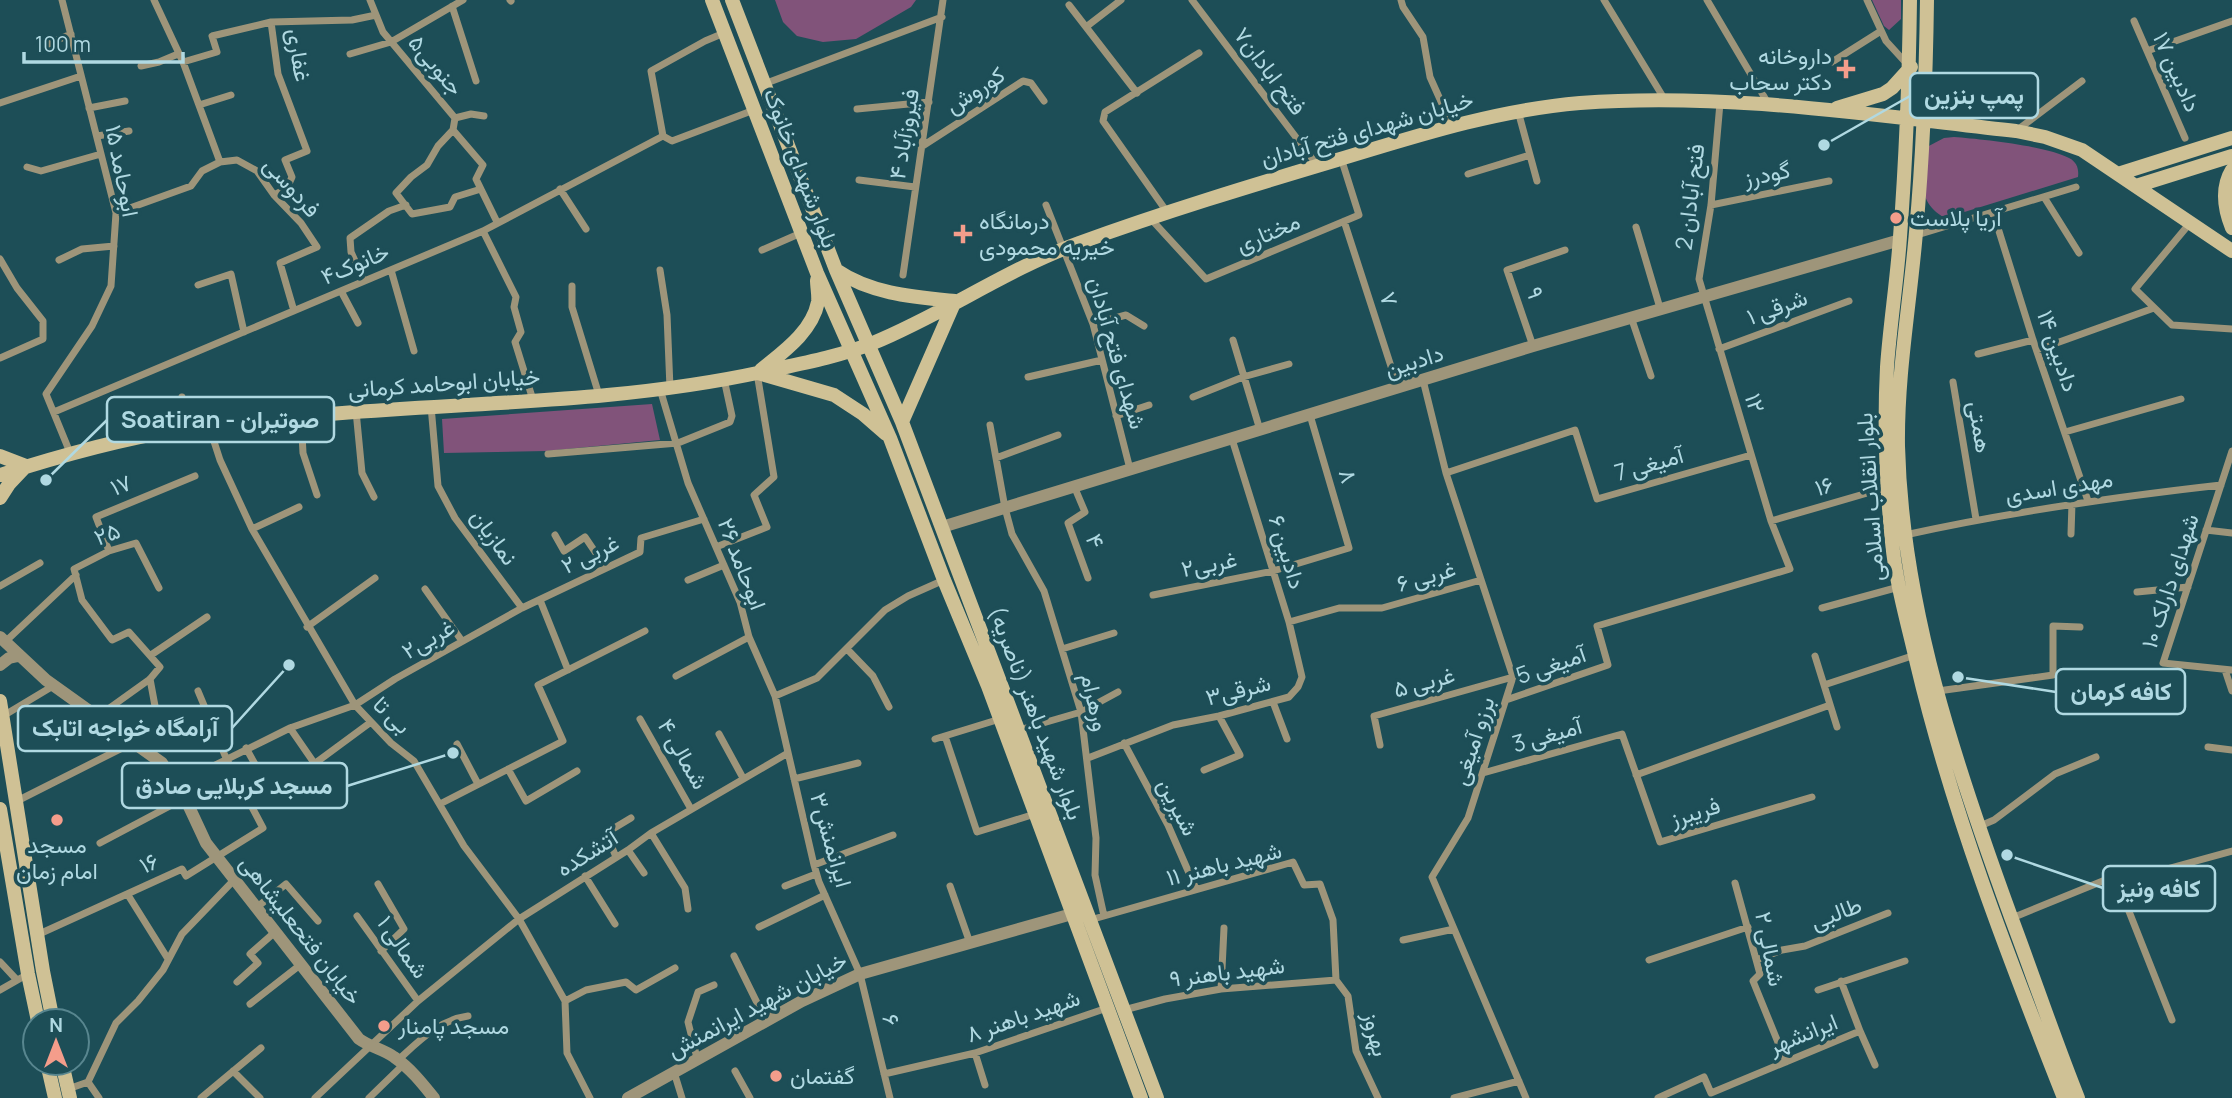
<svg xmlns="http://www.w3.org/2000/svg" width="2232" height="1098" viewBox="0 0 2232 1098" font-family="Manrope,Vazirmatn,sans-serif">
  <style>
    .green { fill: #81537a }
    .lines { fill: none; stroke-linecap: round; stroke-linejoin: round }
    .minor { stroke: #9e957a; stroke-width: 7 }
    .tertiary { stroke: #9e957a; stroke-width: 12 }
    .secondary { stroke: #cfc195; stroke-width: 14 }
    .poi-dot { fill: #f49d8b; stroke: #1d4e57; stroke-width: 2.5 }
    .labels { text-anchor: middle; stroke-width: 7; stroke-linejoin: round; paint-order: stroke }
    .street-label { font-size: 23px; fill: #b0d9e2; stroke: #1d4e57 }
    .poi-label { font-size: 23px; fill: #b0d9e2; stroke: #1d4e57; text-anchor: start }
    .leader { fill: none; stroke: #b0d9e2; stroke-width: 2.5 }
    .callout-dot { fill: #b0d9e2; stroke: #1d4e57; stroke-width: 2.5 }
    .callout { fill: #1d4e57; stroke: #b0d9e2; stroke-width: 2.5 }
    .callout-label { font-size: 24px; text-anchor: middle; font-weight: bold; fill: #b0d9e2 }
  </style>
  <rect width="100%" height="100%" fill="#1d4e57"/>
  <path class="green" d="M775,0h141l-5,7 -55,32 -33,3 -26,-6 -14,-14z
    M1872,0h29v19l-12,11 -5,-4z
    M1954,137c27,2 93,9 115,21 8,4 10,11 9,19l-133,41c-30,-17 -22,-41 -20,-70l19,-10z
    M652,404l8,36 -114,11 -102,2 -2,-34z"/>
  <g class="lines">
    <path class="minor" d="M62,0l54,213 -5,73 -19,40 -46,68 25,61
      M154,0l29,62 37,100
      M370,0l13,32 72,86 16,-4 13,2
      M510,0l1,1
      M1192,0l125,165
      M1401,0l2,7 20,30 7,40 22,49
      M1604,0l61,100
      M1707,0l62,105
      M1867,0l19,41 21,23
      M1069,5l68,88
      M452,6l24,75
      M2134,21l51,117
      M1086,27l35,-27
      M46,45l25,-11
      M2147,51l85,-30
      M350,54l41,-12 72,-42
      M183,62l34,-10 -5,-16 59,-14
      M1832,62l49,-31
      M141,66l18,-4 19,-8
      M764,84l178,-67
      M0,103l81,-27
      M199,105l32,-10
      M89,108l36,-7
      M857,109l72,-7
      M1518,111l19,70
      M455,118l-2,12 30,35 -7,14 21,43
      M453,130l-15,16 -11,19 -16,12 -15,16 16,21 38,-7 5,-10 26,-8
      M2016,131l66,-50
      M97,136l32,-5
      M663,136l-12,-65 54,-30 19,-8
      M663,136l9,5 82,-31
      M921,147l102,-66 8,2 13,18
      M27,167l14,4 60,-17
      M1468,174l62,-19
      M859,180l56,7
      M560,189l26,40
      M274,195l13,-7 5,-11 -7,-17 22,-9 -29,-77 -7,-52 81,-2 24,-5
      M2044,197l35,56
      M1046,205l47,119 37,145
      M1711,205l118,-24
      M1167,212l-64,-91 2,-9 94,-59
      M1993,212l40,128 55,161
      M116,213l75,-27 11,-15 18,-9 17,-2 20,11 17,24 27,28 16,24 -37,16 14,48
      M1150,218l56,61 153,-64 -18,-57
      M1344,221l54,167
      M2190,223l-55,66 37,36 60,4
      M1636,227l24,81
      M483,231l33,66 -2,10 7,25 -6,10 18,58
      M1917,235l159,-48
      M762,250l39,-17
      M0,259l17,29 26,33v18l-43,19
      M59,260l23,-11 32,-3
      M391,270l23,81
      M660,270l7,45 3,73
      M903,275l40,-275
      M364,281l-13,-29 -1,-14 39,-27 17,-6
      M198,285l33,-11 13,58
      M572,286v21l27,88
      M341,291l17,32
      M1631,317l20,59
      M1093,324l33,-9 18,11
      M1233,340l27,90
      M1533,346l-26,-76 58,-20
      M1719,349l130,-48
      M2037,350l117,-42
      M1978,354l55,-14
      M1028,377l74,-17
      M1423,380l23,93 67,204 -45,141 -36,59 94,221
      M1953,382l23,137
      M660,389l28,94 52,119 9,35 26,59 39,169 5,17 41,92 30,124
      M182,397l4,31
      M1193,397l50,-20 46,-13
      M431,406l7,80 17,32 67,90
      M356,411l6,62 12,24
      M54,412l429,-181 180,-95
      M301,415l2,38 14,42
      M1116,416l33,-11
      M990,425l15,83 7,26 32,57 37,121 15,126 -1,37 9,41
      M209,426l11,34 32,69 103,176 36,38 23,18 50,85 55,73 46,82 2,52 23,45
      M2065,432l116,-33
      M2232,451l-69,212 69,7
      M548,454l130,-11 52,-21 2,-6 -8,-37
      M996,458l62,-23
      M1446,473l129,-43 22,69 154,-44
      M1074,486l11,26 -17,11 20,55
      M1771,521l117,-34
      M252,529l47,-22
      M2206,530l26,3
      M2071,534l1,-31
      M555,535l9,16 21,-14 21,31
      M1905,535c104,-23 209,-38 316,-50
      M716,547l51,-20 -13,-32 20,-18 -17,-104
      M109,551l-13,-34 99,-41
      M688,580l36,-15
      M0,586l40,-23
      M425,589l37,52
      M2137,592l51,-5
      M1153,595l120,-24 76,-23 -39,-133
      M540,600l28,70
      M1822,608l77,-21
      M1289,622l50,-14h43l99,-28
      M307,627l68,-49
      M5,642l71,-67
      M847,649l26,27 16,31
      M1062,649l52,-16
      M151,655l56,-38
      M1815,656l22,71
      M2225,670l7,21
      M676,676l73,-39
      M150,679l5,27
      M1824,685l91,-30
      M1938,691l115,-16v-49l27,1
      M775,696l42,-18 68,-68 23,-14 36,-16
      M1506,700l102,-35 -11,-39 193,-57 -19,-48 -72,-242 12,-74 9,-102
      M1273,702l14,37
      M3,716l50,-30
      M97,717l53,-38 10,-12 -31,-35 -17,8 -30,-40 -8,-31 35,-18 27,-8 23,45
      M640,719l51,90
      M290,728l49,71
      M1019,730l62,-18 37,-20
      M719,734l24,44
      M945,736l32,96 58,-18
      M935,739l65,-20
      M1124,743l44,82 28,64
      M457,744l21,40
      M1380,745l-6,-29 139,-39
      M2208,747l24,3
      M246,748l19,34
      M1088,758l85,-33 46,-9 70,-19 9,-10 4,-10 -13,-55 -57,-183
      M314,764l57,-42
      M508,769l18,32 51,-30
      M1204,770l36,-15 -21,-39
      M1483,773l139,-39 38,108 152,-45
      M1636,775l194,-70
      M794,779l64,-16
      M177,784l113,-56 65,-23 40,-26 127,-71 118,-56 1,-14 63,-19
      M17,801l117,-59
      M440,804l123,-63 -25,-56 107,-54
      M1980,826l14,-6 61,-46 41,-17
      M651,833l34,55 3,21
      M100,843l85,-45
      M628,850l16,23
      M616,857l-10,-24 25,-15
      M814,865l79,-30
      M585,876l30,48
      M2115,876l57,144
      M1735,883l25,91 -7,7 33,81
      M378,884l26,45 -23,22
      M785,886l31,-12
      M950,886l20,57
      M128,895l40,64
      M256,908l30,-24 32,37
      M357,916l61,85
      M2012,918l103,-42 19,2 98,-27
      M1090,920l203,-58 11,23 16,-1 13,36 3,60
      M759,927l66,-32
      M37,935l145,-66 4,7 77,-48 -37,-70 -28,-67
      M1403,940l51,-11
      M734,956l32,65
      M1649,960l99,-33
      M1757,960l25,-10 23,-4 83,-33
      M0,962l16,17
      M1336,980l12,16 8,55 22,47
      M237,982l21,-19 -8,-9 25,-22
      M1221,989l3,-61
      M0,990l28,-16
      M1818,990l87,-29
      M565,1001l21,-11 40,-8 10,8 39,-22
      M250,1004l50,-39
      M1124,1010l41,-11 56,-10 115,-9
      M1860,1031l15,34
      M975,1053l10,32
      M697,1058l-9,-36 10,-30 16,-7
      M398,1060c21,-19 41,-40 70,-44
      M233,1071l27,27
      M735,1071l15,27
      M674,1072l8,26
      M884,1074l91,-21 132,-45
      M88,1082l11,16
      M68,1089l20,-7 28,-59 22,-22 25,-31 19,-36 52,-54
      M201,1098l60,-50
      M315,1098l103,-97 101,-82 109,-69 23,-17 137,-80
      M369,1098l35,-34
      M1454,1098l65,-17
      M1658,1098l46,-21 7,16 149,-62 -19,-50"/>
    <path class="tertiary" d="M942,527l591,-181 367,-106
      M0,637l46,43 116,83 23,35 21,45 153,196c11,8 24,10 35,18 16,11 28,26 40,41
      M0,665l9,-7 9,-2
      M628,1098l174,-97 58,-27 212,-60"/>
    <path class="secondary" d="M712,0l105,273 73,165 54,142 44,106 153,412
      M732,0l104,270 66,152 255,676
      M1910,0c-1,79 -4,158 -10,237 -3,44 -10,87 -13,130 -3,58 -1,117 5,175 4,42 16,82 25,122 35,148 91,292 147,434
      M1927,0c-1,77 -4,155 -11,232 -6,72 -19,142 -18,214 4,162 58,320 113,471 23,61 43,121 67,181
      M1837,108l46,-14 9,-6 19,-21
      M2232,170c-11,18 -8,38 0,58
      M2118,174l114,-36
      M2136,186l96,-30
      M836,270c35,24 78,27 119,31l-53,121
      M761,370c22,-18 51,-38 57,-68 1,-6 -1,-15 -1,-22
      M758,373l76,22 29,19 23,20
      M0,456l26,10 -17,18 -9,14
      M0,475c59,-19 121,-36 182,-46 23,-5 48,-5 72,-8 169,-20 342,-13 508,-49 37,-8 76,-15 111,-29 71,-29 134,-74 206,-100 85,-31 171,-57 258,-83 79,-24 159,-50 243,-57 145,-11 292,12 436,28l29,6 37,13 150,101
      M0,701l43,270 10,50
      M0,809l28,165 10,47
      M47,1063l8,35
      M62,1063l8,35"/>
  </g>
  <g class="poi-dot">
    <path d="M1842.5 58.5h7v7h7v7h-7v7h-7v-7h-7v-7h7z"/>
    <circle cx="1896" cy="218" r="7"/>
    <path d="M959.5 223.5h7v7h7v7h-7v7h-7v-7h-7v-7h7z"/>
    <circle cx="57" cy="820" r="7"/>
    <circle cx="384" cy="1026" r="7"/>
    <circle cx="776" cy="1076" r="7"/>
  </g>
  <g class="labels">
    <g class="street-label">
      <text transform="translate(299 55) rotate(81)" y="8">غفاری</text>
      <text transform="translate(436 65) rotate(50)" y="8">جنوبی۵</text>
      <text transform="translate(1270 71) rotate(53)" y="8">فتح ابادان۷</text>
      <text transform="translate(2177 72) rotate(66)" y="8">دادبین ۱۷</text>
      <text transform="translate(975 90) rotate(-33)" y="8">کوروش</text>
      <text transform="translate(1367 129) rotate(-16)" y="8">خیابان شهدای فتح آبادان</text>
      <text transform="translate(904 134) rotate(-81)" y="8">فیروزآباد ۴</text>
      <text transform="translate(801 168) rotate(69)" y="8">بلوار شهدای خانوک</text>
      <text transform="translate(122 171) rotate(79)" y="8">ابوحامد ۱۵</text>
      <text transform="translate(1767 174) rotate(-11)" y="8">گودرز</text>
      <text transform="translate(292 187) rotate(48)" y="8">فردوسی</text>
      <text transform="translate(1690 197) rotate(-83)" y="8">فتح آبادان 2</text>
      <text transform="translate(1268 233) rotate(-23)" y="8">مختاری</text>
      <text transform="translate(355 264) rotate(-23)" y="8">خانوک۴</text>
      <text transform="translate(1535 293) rotate(71)" y="8">۹</text>
      <text transform="translate(1389 299) rotate(72)" y="8">۷</text>
      <text transform="translate(1777 307) rotate(-20)" y="8">۱ شرقی</text>
      <text transform="translate(2058 351) rotate(71)" y="8">دادبین ۱۴</text>
      <text transform="translate(1117 353) rotate(74)" y="8">شهدای فتح آبادان</text>
      <text transform="translate(1414 361) rotate(-17)" y="8">دادبین</text>
      <text transform="translate(444 383) rotate(-4)" y="8">خیابان ابوحامد کرمانی</text>
      <text transform="translate(1755 403) rotate(73)" y="8">۱۲</text>
      <text transform="translate(1980 427) rotate(81)" y="8">همتی</text>
      <text transform="translate(1649 464) rotate(-16)" y="8">آمیغی 7</text>
      <text transform="translate(1348 476) rotate(74)" y="8">۸</text>
      <text transform="translate(121 485) rotate(-23)" y="8">۱۷</text>
      <text transform="translate(1824 486) rotate(-16)" y="8">۱۶</text>
      <text transform="translate(2059 487) rotate(-9)" y="8">مهدی اسدی</text>
      <text transform="translate(1870 497) rotate(-94)" y="8">بلوار انقلاب اسلامی</text>
      <text transform="translate(107 534) rotate(-21)" y="8">۲۵</text>
      <text transform="translate(494 537) rotate(54)" y="8">نمازیان</text>
      <text transform="translate(1095 541) rotate(70)" y="8">۴</text>
      <text transform="translate(1287 552) rotate(73)" y="8">دادبین ۶</text>
      <text transform="translate(590 554) rotate(-26)" y="8">۲ غربی</text>
      <text transform="translate(742 564) rotate(69)" y="8">ابوحامد ۲۶</text>
      <text transform="translate(1209 564) rotate(-11)" y="8">غربی۲</text>
      <text transform="translate(1426 576) rotate(-16)" y="8">۶ غربی</text>
      <text transform="translate(2170 581) rotate(-72)" y="8">شهدای دارلک ۱۰</text>
      <text transform="translate(428 639) rotate(-30)" y="8">غربی۲</text>
      <text transform="translate(1551 665) rotate(-19)" y="8">آمیغی 5</text>
      <text transform="translate(1424 682) rotate(-15)" y="8">۵ غربی</text>
      <text transform="translate(1238 690) rotate(-14)" y="8">شرقی۳</text>
      <text transform="translate(1095 702) rotate(77)" y="8">ورهرام</text>
      <text transform="translate(1036 713) rotate(69)" y="8">بلوار شهید باهنر (ناصریه)</text>
      <text transform="translate(392 715) rotate(44)" y="8">بی تا</text>
      <text transform="translate(1547 735) rotate(-16)" y="8">آمیغی 3</text>
      <text transform="translate(1473 741) rotate(-72)" y="8">برزو آمیغی</text>
      <text transform="translate(683 754) rotate(60)" y="8">۴ شمالی</text>
      <text transform="translate(1178 807) rotate(63)" y="8">شیرین</text>
      <text transform="translate(1695 812) rotate(-17)" y="8">فریبرز</text>
      <text transform="translate(831 840) rotate(74)" y="8">ایرانمنش۳</text>
      <text transform="translate(587 853) rotate(-32)" y="8">آتشکده</text>
      <text transform="translate(149 863) rotate(-26)" y="8">۱۶</text>
      <text transform="translate(1224 864) rotate(-14)" y="8">شهید باهنر ۱۱</text>
      <text transform="translate(1836 913) rotate(-21)" y="8">طالبی</text>
      <text transform="translate(301 930) rotate(52)" y="8">خیابان فتحعلیشاهی</text>
      <text transform="translate(403 947) rotate(55)" y="8">۱ شمالی</text>
      <text transform="translate(1770 949) rotate(79)" y="8">۲ شمالی</text>
      <text transform="translate(1227 972) rotate(-7)" y="8">شهید باهنر ۹</text>
      <text transform="translate(757 1005) rotate(-28)" y="8">خیابان شهید ایرانمنش</text>
      <text transform="translate(1023 1016) rotate(-19)" y="8">شهید باهنر ۸</text>
      <text transform="translate(891 1020) rotate(76)" y="8">۶</text>
      <text transform="translate(1376 1034) rotate(76)" y="8">بهروز</text>
      <text transform="translate(1803 1034) rotate(-22)" y="8">ایرانشهر</text>
    </g>
    <g class="poi-label">
      <text x="1832" y="64" text-anchor="end">داروخانه<tspan x="1832" dy="26">دکتر سحاب</tspan></text>
      <text x="1910" y="226">آریا پلاست</text>
      <text x="979" y="229">درمانگاه<tspan x="979" dy="26">خیریه محمودی</tspan></text>
      <text x="57" y="853" text-anchor="middle">مسجد<tspan x="57" dy="26">امام زمان</tspan></text>
      <text x="398" y="1034">مسجد پامنار</text>
      <text x="790" y="1084">گفتمان</text>
    </g>
  </g>
  <path class="leader" d="M1824 145L1910 96M46 480L107 420M1958 677L2056 692M289 665L232 728M453 753L347 786M2007 855L2103 888"/>
  <g class="callout-dot">
    <circle cx="1824" cy="145" r="7"/>
    <circle cx="46" cy="480" r="7"/>
    <circle cx="1958" cy="677" r="7"/>
    <circle cx="289" cy="665" r="7"/>
    <circle cx="453" cy="753" r="7"/>
    <circle cx="2007" cy="855" r="7"/>
  </g>
  <g class="callout">
    <rect x="1910" y="73" width="128" height="45" rx="7"/>
    <rect x="107" y="397" width="227" height="45" rx="7"/>
    <rect x="2056" y="669" width="129" height="45" rx="7"/>
    <rect x="18" y="706" width="214" height="45" rx="7"/>
    <rect x="122" y="763" width="225" height="45" rx="7"/>
    <rect x="2103" y="866" width="112" height="45" rx="7"/>
  </g>
  <g class="callout-label">
    <text x="1974" y="104">پمپ بنزین</text>
    <text x="220" y="428">Soatiran - صوتیران</text>
    <text x="2121" y="700">کافه کرمان</text>
    <text x="125" y="736">آرامگاه خواجه اتابک</text>
    <text x="234" y="794">مسجد کربلایی صادق</text>
    <text x="2159" y="897">کافه ونیز</text>
  </g>
  <g transform="translate(56 1042)"><circle r="33" fill="#1d4e57" stroke="#58868f" stroke-width="2"/>
  <path d="M0-5L12 26L0 18L-12 26Z" fill="#f49d8b"/>
  <text y="-10" font-size="19" font-weight="bold" text-anchor="middle" fill="#b0d9e2">N</text>
  </g>
  <path d="M24 52v10h159v-10" fill="none" stroke="#b0d9e2" stroke-width="3.5"/>
  <text x="35" y="52" font-size="21" fill="#b0d9e2" stroke="#1d4e57" stroke-width="5" paint-order="stroke">100 m</text>
</svg>
